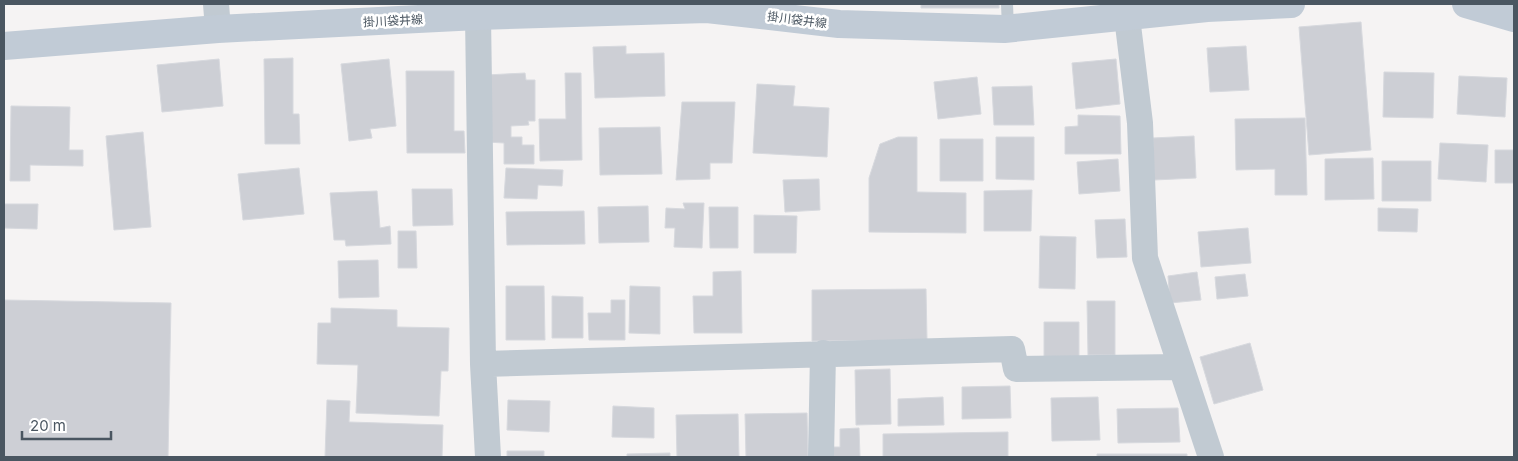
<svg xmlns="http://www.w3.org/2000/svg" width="1518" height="461" viewBox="0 0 1518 461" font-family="Inter,'Noto Sans JP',sans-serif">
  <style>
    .building { fill: #cdcfd5; stroke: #d7d9de }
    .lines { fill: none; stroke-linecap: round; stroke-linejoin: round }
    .service { stroke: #c1cad2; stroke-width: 12 }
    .minor { stroke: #c1cad2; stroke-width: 26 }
    .secondary { stroke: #c1cbd6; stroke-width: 28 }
    .labels { text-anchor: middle; stroke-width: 5; stroke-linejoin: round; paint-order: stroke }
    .street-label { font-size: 12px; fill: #4a5661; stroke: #fff }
  </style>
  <rect width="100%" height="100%" fill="#f5f3f3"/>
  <path class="building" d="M921,4h78v4h-78z
    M1361,22l10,128 -62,5 -10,-128z
    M626,46v8l38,-1 1,43 -70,2 -2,-51z
    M1246,46l3,44 -39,2 -3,-44z
    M293,58v56h6l1,30h-35l-1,-85z
    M219,59l4,47 -61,6 -5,-47z
    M389,59l7,67 -26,3 2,9 -23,3 -8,-77z
    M1116,59l4,45 -44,5 -4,-46z
    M406,71h48v60h10l1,22h-58z
    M1384,72l50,1 -1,45 -50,-1z
    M525,73l1,7h9v41h-7l1,4 -18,1v11h11v8h12v19h-30v-21l-17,-1 -1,-67z
    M565,73h16l1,87 -42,1 -1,-42h27z
    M1459,76l48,2 -2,39 -48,-3z
    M977,77l4,37 -43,5 -4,-37z
    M757,84l38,2 -2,20 36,2 -2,49 -74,-4z
    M1032,86l2,39h-40l-2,-38z
    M682,102h53l-3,61h-22v16l-34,1z
    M11,106l59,1 -1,43h14v16l-53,-1v16h-20z
    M1078,115l42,1 1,38h-56v-27l13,-1z
    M1305,118l2,77h-32v-26l-39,1 -1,-51z
    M660,127l2,47 -62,1 -1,-47z
    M143,132l8,95 -37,3 -8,-94z
    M1194,136l2,42 -42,2 -1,-42z
    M898,137h19v55l49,1v40l-97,-1v-54l11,-34z
    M996,137h38v43l-38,-1z
    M940,139h43v42h-43z
    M1440,143l48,2 -2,37 -48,-3z
    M1495,150h19v33h-19z
    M1373,158l1,41 -49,1v-41z
    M1118,159l2,32 -41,3 -2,-32z
    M1382,161h49v40h-49z
    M299,168l5,46 -61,6 -5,-46z
    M506,168l57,2 -1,16 -24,-1 -1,14 -33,-1z
    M819,179l1,31 -35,2 -2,-32z
    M412,189h40l1,36 -40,1z
    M1032,190l-1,41h-47v-40z
    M377,191l3,37 10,-2 1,18 -45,2 -1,-6h-11l-4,-47z
    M683,203h21l-2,45 -28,-1 1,-19h-10l1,-20 19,1z
    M4,204h34l-1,25 -33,-1z
    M648,206l1,36 -50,1 -1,-36z
    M709,207h29v41h-28z
    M1378,208l40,1 -1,23 -39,-1z
    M584,211l1,33 -78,1 -1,-33z
    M754,215l43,1 -1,37h-42z
    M1125,219l2,38 -30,1 -2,-38z
    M1248,228l3,35 -50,4 -3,-35z
    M398,231h18l1,37h-19z
    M1040,236l36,1 -1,52 -36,-1z
    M378,260l1,37 -40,1 -1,-37z
    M741,271l1,62h-48l-1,-37h20v-24z
    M1197,272l4,28 -31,3 -2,-27z
    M1245,274l3,22 -31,3 -2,-22z
    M506,286h38l1,54h-39z
    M630,286l30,1v47l-31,-1z
    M926,289l1,51 -115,1v-51z
    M552,296l31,1v41h-31z
    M4,300l167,3 -3,154h-164z
    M611,300h14v40h-36l-1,-27h23z
    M1087,301h28v54h-27z
    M331,308l66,2v17l52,1 -1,43h-7l-2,45 -83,-3 2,-48 -41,-1 1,-41h13z
    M1044,322h35v35l-35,1z
    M1250,343l13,47 -49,14 -14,-47z
    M890,369l1,55 -35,1 -1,-55z
    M1010,386l1,32 -49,1v-32z
    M943,397l1,28 -46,1v-27z
    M1098,397l2,43 -48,1 -1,-43z
    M327,400l23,1 -1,21 94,3 -1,32h-117z
    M508,400l42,1 -1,31 -42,-2z
    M613,406l41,2v30l-42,-1z
    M1178,408l2,34 -62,1 -1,-34z
    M807,413l1,44h-62l-1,-43z
    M738,414l1,43h-62l-1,-42z
    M859,428l1,29h-29v-10h9v-18z
    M1008,432v25h-125v-23z
    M507,451h37v6h-37z
    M670,453v4h-43v-3z
    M1097,454h90v3h-90z"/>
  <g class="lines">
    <path class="service" d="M1007,4l1,25"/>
    <path class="minor" d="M216,4l2,25
      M478,16l5,348 5,93
      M1127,17l13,106 5,135 66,199
      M483,364l529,-15 4,20 165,-2
      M821,457l2,-104"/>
    <path class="secondary" d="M1466,4l48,14
      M4,46l214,-17 260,-13 229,-7 132,15 165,5 203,-21 84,-4"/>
  </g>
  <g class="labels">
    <g class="street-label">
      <text transform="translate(797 20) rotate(7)" y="4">掛川袋井線</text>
      <text transform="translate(393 21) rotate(-3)" y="4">掛川袋井線</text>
    </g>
  </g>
  <rect width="1518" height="461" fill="none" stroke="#4a5661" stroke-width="10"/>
  <path d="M22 431v8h89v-8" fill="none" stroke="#4a5661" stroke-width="2.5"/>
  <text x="30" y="431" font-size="15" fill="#4a5661" stroke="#ffffff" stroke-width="4" paint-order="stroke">20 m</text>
</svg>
